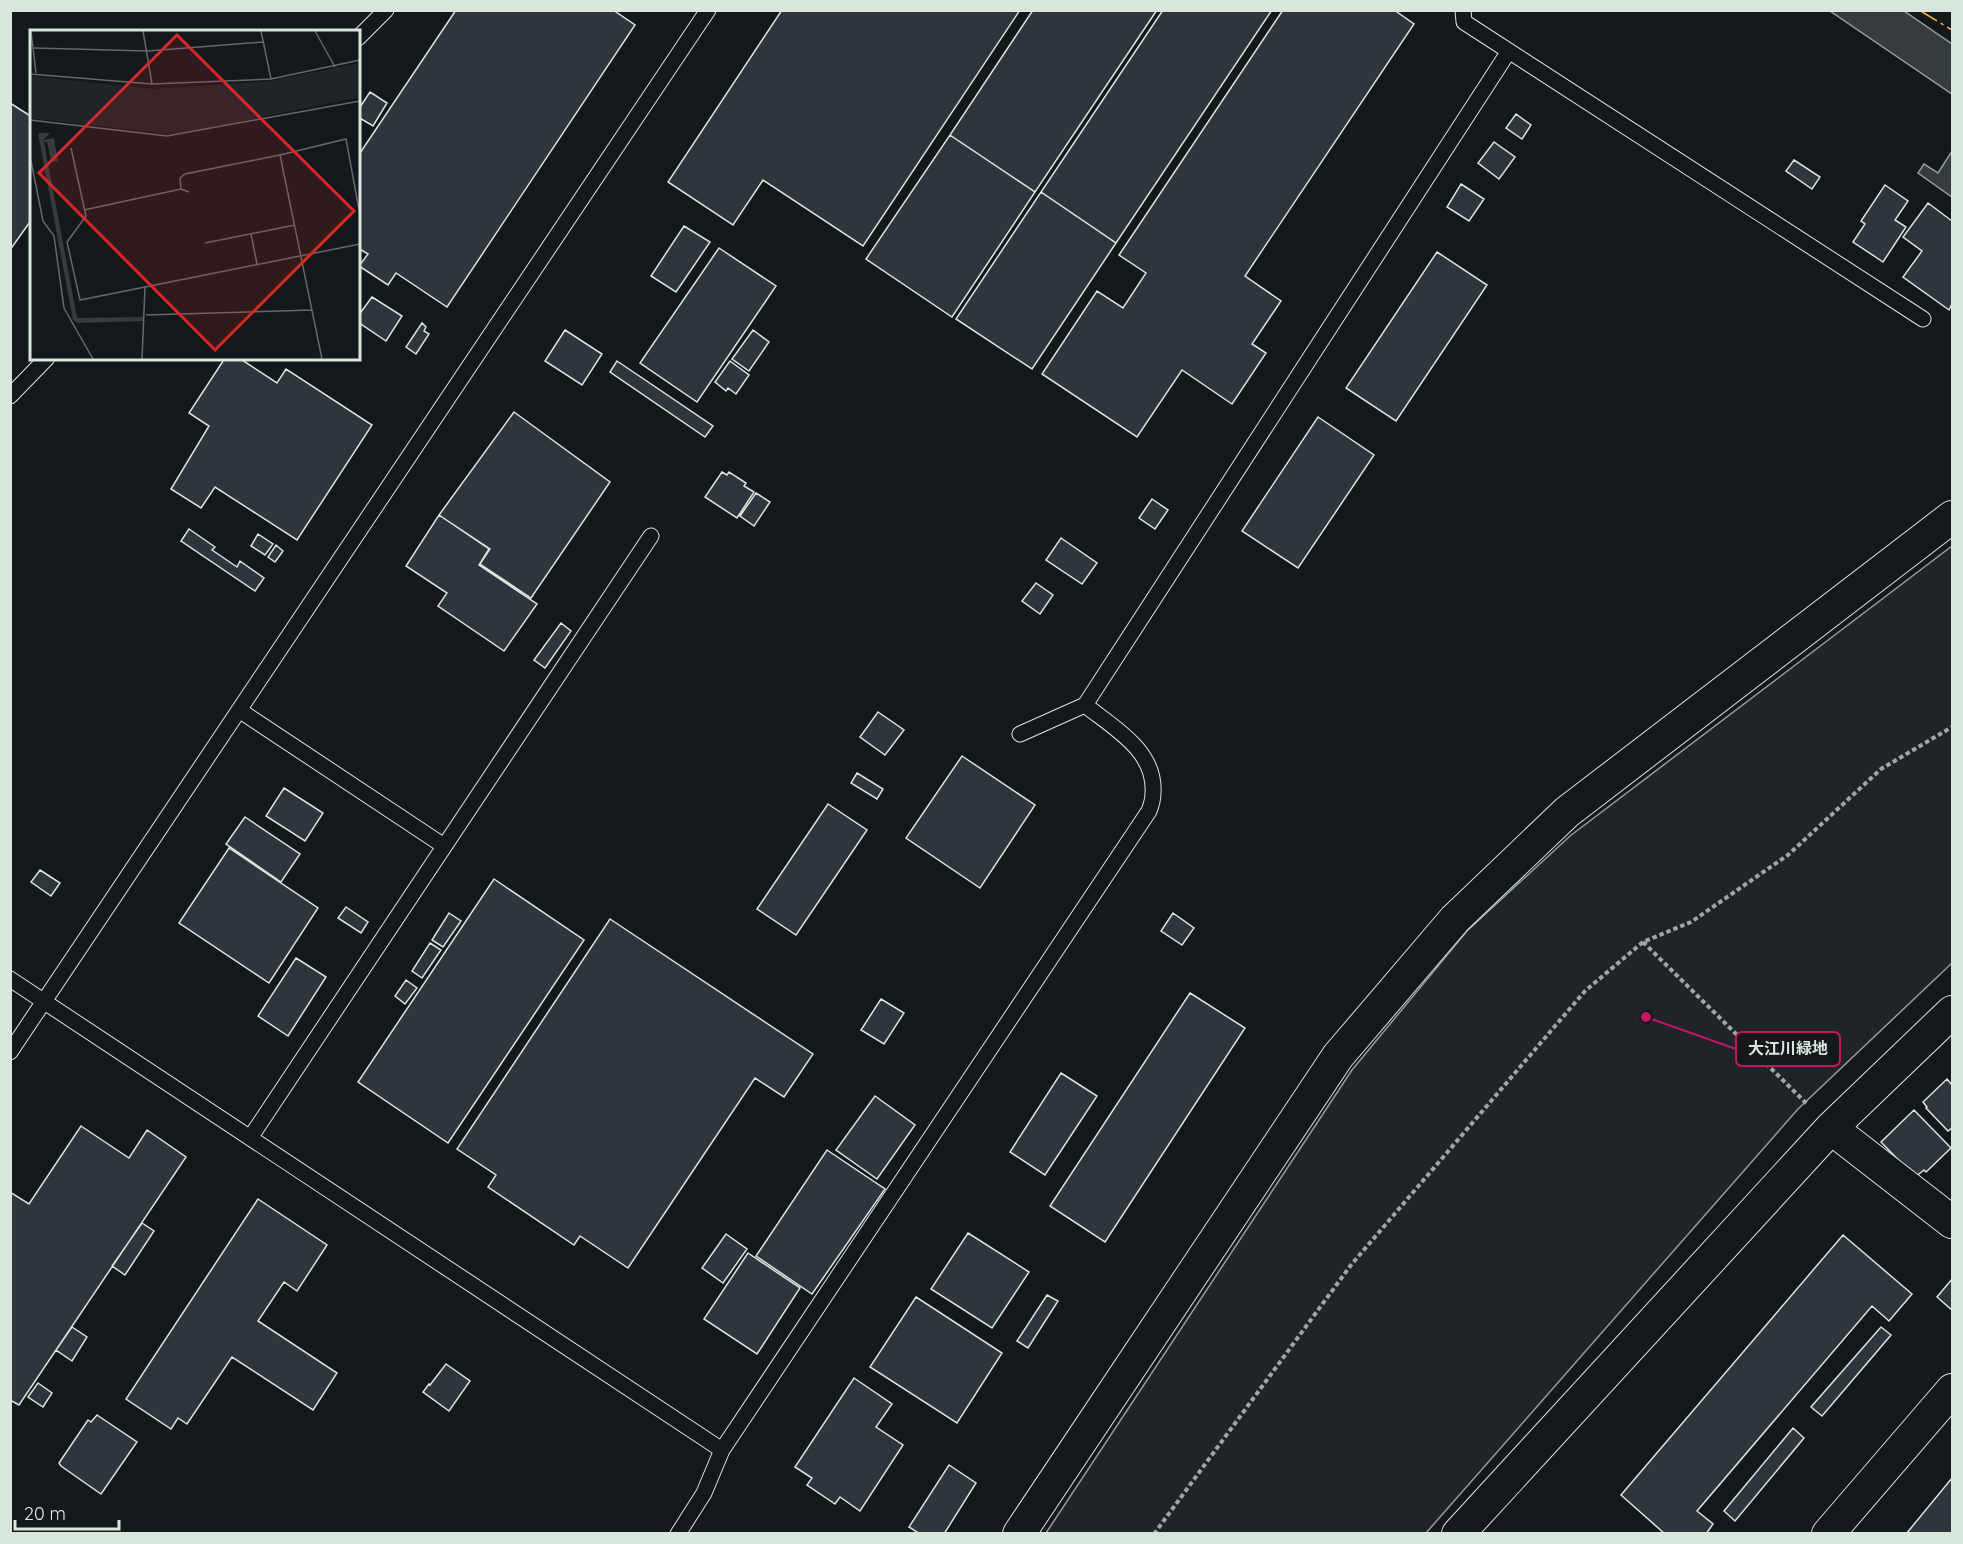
<svg xmlns="http://www.w3.org/2000/svg" width="1963" height="1544" viewBox="0 0 1963 1544" font-family="Quicksand,'Noto Sans JP',sans-serif">
  <style>
    .green { fill: #202428; stroke: #939e99; stroke-width: 1.5 }
    .water { fill: #363b3e; stroke: #939e99; stroke-width: 1.5 }
    .building { fill: #2c363c; stroke: #d8e6dc; stroke-width: 1.5 }
    .lines { fill: none; stroke-linecap: round; stroke-linejoin: round }
    .lane-casing { stroke: #d8e6dc; stroke-width: 17 }
    .street-casing { stroke: #d8e6dc; stroke-width: 34 }
    .path { stroke: #9da8a2; stroke-width: 4; stroke-dasharray: 4.5 3; stroke-linecap: butt }
    .lane { stroke: #14181c; stroke-width: 15 }
    .street { stroke: #14181c; stroke-width: 32 }
    .power { stroke: #ffb74d; stroke-width: 1.5; stroke-dasharray: 21 4.5 3 4.5; stroke-linecap: butt }
    .inset-road { fill: none; stroke: #626a69; stroke-width: 1.5 }
    .view { fill: #d62828; fill-opacity: 0.15; stroke: #d62828; stroke-width: 3 }
    .inset-edge { fill: none; stroke: #d8e6dc; stroke-width: 3 }
    .leader { fill: none; stroke: #c2185b; stroke-width: 2 }
    .callout-dot { fill: #c2185b; stroke: #14181c; stroke-width: 2 }
    .callout { fill: #14181c; stroke: #c2185b; stroke-width: 2 }
    .callout-label { font-size: 16px; text-anchor: middle; font-weight: bold; fill: #d8e6dc }
  </style>
  <rect width="100%" height="100%" fill="#14181c"/>
  <path class="green" d="M1952,546v417l-154,146 -372,424h-380l306,-463 115,-139 103,-95z"/>
  <path class="water" d="M1830,11h74l48,33v50z
    M1952,151v46l-34,-24 6,-9 14,9z"/>
  <path class="building" d="M456,10h157l22,15 -188,282 -51,-34 -8,12 -29,-19 9,-12 -10,-6v-92z
    M782,10h238l-157,236 -100,-66 -30,45 -65,-43z
    M1033,10h124l-122,182 -85,-57z
    M1163,10h109l-156,233 -75,-51z
    M1283,10h111l20,14 -169,252 36,25 -29,43 14,9 -34,51 -50,-34 -45,67 -95,-63 55,-83 26,17 23,-35 -27,-18z
    M370,92l17,11 -14,23 -15,-9v-7z
    M10,103l22,14v102l-22,31z
    M1516,114l15,11 -9,14 -16,-11z
    M950,135l85,57 -83,125 -86,-58z
    M1494,142l21,15 -16,22 -21,-16z
    M1794,160l26,17 -8,12 -26,-18z
    M1461,184l23,15 -15,22 -22,-14z
    M1885,185l23,16 -13,19 11,7 -23,35 -30,-20 12,-18 -4,-3z
    M1041,192l75,51 -84,126 -76,-50z
    M1928,203l24,18v83l-3,6 -46,-33 19,-26 -19,-14z
    M684,226l26,16 -34,50 -25,-16z
    M719,248l57,38 -79,116 -57,-39z
    M1437,252l50,33 -91,136 -50,-33z
    M372,297l30,19 -16,25 -28,-19v-6z
    M422,323l4,4 -2,4 5,3 -13,20 -10,-7z
    M565,330l37,24 -20,31 -37,-24z
    M753,330l16,12 -20,29 -17,-12z
    M225,358h14l38,25 9,-14 86,56 -75,115 -82,-53 -14,21 -30,-19 38,-63 -20,-13z
    M617,361l96,65 -8,11 -95,-65z
    M730,361l19,14 -13,19 -8,-6 -2,3 -11,-9z
    M514,412l96,70 -79,116 -51,-34 10,-15 -51,-34z
    M1318,417l56,38 -76,113 -56,-37z
    M722,472l5,3 2,-3 17,11 -2,3 10,6 -17,26 -32,-21z
    M756,493l14,9 -16,24 -14,-10z
    M1152,499l16,11 -13,19 -16,-11z
    M439,515l50,34 -10,16 58,39 -33,47 -66,-45 9,-13 -41,-27z
    M189,529l26,18 -3,3 25,17 3,-6 24,17 -9,13 -74,-50z
    M258,534l15,10 -8,11 -14,-9z
    M1061,538l36,25 -15,21 -36,-24z
    M276,545l7,6 -8,11 -7,-5z
    M1036,583l17,12 -13,19 -18,-13z
    M561,623l10,8 -26,37 -11,-8z
    M878,712l26,18 -19,25 -25,-18z
    M962,756l73,49 -55,83 -74,-50z
    M857,773l26,16 -6,10 -26,-16z
    M284,788l39,25 -18,28 -39,-25z
    M828,804l39,26 -71,105 -39,-26z
    M245,817l55,37 -19,28 -55,-38z
    M229,848l89,60 -49,75 -90,-60z
    M40,870l20,13 -9,13 -20,-14z
    M494,879l90,61 -136,203 -90,-61z
    M346,907l22,15 -7,11 -23,-15z
    M449,913l12,8 -18,26 -11,-7z
    M1173,913l21,15 -12,17 -21,-14z
    M610,919l203,135 -29,43 -29,-19 -127,190 -48,-32 -6,9 -86,-58 8,-12 -39,-26z
    M430,943l11,7 -19,28 -10,-7z
    M296,958l30,19 -38,59 -30,-20z
    M406,980l11,8 -12,16 -10,-8z
    M1190,993l55,35 -140,214 -55,-36z
    M881,999l23,14 -20,31 -23,-14z
    M1061,1073l36,23 -52,79 -35,-23z
    M1947,1079l5,6v43l-4,3 -22,-23 1,-1 -4,-5z
    M875,1096l40,29 -38,54 -41,-29z
    M1914,1110l37,38 -25,24 -2,-2 -9,7 -34,-35z
    M81,1126l48,32 18,-28 39,27 -167,248 -9,-5v-208l19,12z
    M827,1150l58,39 -73,105 -56,-38z
    M258,1199l69,46 -30,46 -13,-9 -26,39 79,52 -24,37 -81,-53 -45,67 -9,-6 -7,11 -45,-30z
    M142,1223l12,8 -29,44 -13,-9z
    M968,1233l61,39 -37,56 -61,-39z
    M726,1234l21,15 -24,34 -21,-15z
    M1843,1235l69,59 -23,27 -17,-15 -175,205 16,13 -7,10h-41l-44,-39z
    M748,1253l52,35 -43,66 -53,-35z
    M1952,1279v31l-15,-13z
    M1047,1295l11,6 -30,47 -11,-7z
    M916,1297l86,56 -45,70 -87,-56z
    M72,1327l15,10 -15,24 -16,-11z
    M1881,1327l10,8 -69,81 -11,-9z
    M446,1364l24,17 -21,30 -26,-19 6,-8 1,1z
    M854,1378l38,26 -16,23 27,18 -43,66 -20,-14 -5,7 -28,-19 5,-7 -17,-11z
    M38,1383l14,10 -9,14 -15,-10z
    M97,1415l40,27 -36,52 -40,-28 -2,-3 29,-43 3,2z
    M1793,1428l11,10 -69,83 -11,-10z
    M949,1465l27,18 -32,51h-24l-11,-7z
    M1952,1478v56h-46z"/>
  <g class="lines">
    <defs>
      <path id="lane" d="M1463,10l1,12 459,297
        M358,38l28,-28
        M10,396l37,-38
        M239,710l205,136
        M1020,734l65,-29 424,-654
        M10,979l712,471 427,-639c2,-5 4,-12 4,-18 3,-42 -39,-65 -68,-88
        M10,1052l698,-1042
        M250,1138l401,-602
        M678,1534l26,-41 18,-43"/>
      <path id="street" d="M1831,1128l121,94
        M1019,1534l319,-478 117,-137 112,-107 385,-295
        M1458,1534l373,-406 121,-116
        M1828,1534l124,-144"/>
    </defs>
    <use href="#lane" class="lane-casing"/>
    <use href="#street" class="street-casing"/>
    <path class="path" d="M1643,942l164,162
      M1154,1534l197,-269 234,-274 58,-49 48,-20 97,-67 93,-86 71,-42"/>
    <use href="#lane" class="lane"/>
    <use href="#street" class="street"/>
    <path class="power" d="M1919,10l33,20"/>
  </g>
  <g transform="translate(30 30)">
    <rect width="330" height="330" fill="#14181c"/>
    <path d="M330,33v34l-170,35 -23,2 -137,-16v-42l123,13 117,-8z" fill="#202428"/>
    <path d="M8,103h12l-7,7 11,-2 4,24 -7,-1 -4,-19h-3l33,176 66,-1v4l-65,2 -5,-3z" fill="#363b3e"/>
    <path class="inset-road" d="M1,1l5,42M113,1l9,53M231,1l10,48M285,1l20,36M4,18l114,3 115,-9M0,44l122,10 119,-5 89,-19M0,90l137,16 193,-35M41,118l15,68 -19,26 13,58 280,-56M250,125l66,-16 14,76M0,126l13,65 11,15 10,72 29,51M151,159l-1,-11 5,-4 95,-19 42,204M54,180l97,-21 8,3M221,204l6,30M175,213l90,-18M116,285l166,-5M112,329l3,-72"/>
    <path class="view" d="M147,5l177,176 -139,139 -176,-177z"/>
    <rect width="330" height="330" class="inset-edge"/>
  </g>
  <path class="leader" d="M1646 1017L1736 1049"/>
  <circle class="callout-dot" cx="1646" cy="1017" r="6"/>
  <rect class="callout" x="1736" y="1032" width="104" height="34" rx="6"/>
  <g class="callout-label">
    <text x="1788" y="1054">大江川緑地</text>
  </g>
  <rect width="1963" height="1544" fill="none" stroke="#d8e6dc" stroke-width="24"/>
  <path d="M15 1520v9h104v-9" fill="none" stroke="#d8e6dc" stroke-width="3"/>
  <text x="24" y="1520" font-size="18" fill="#d8e6dc" stroke="#14181c" stroke-width="4.5" paint-order="stroke">20 m</text>
</svg>
